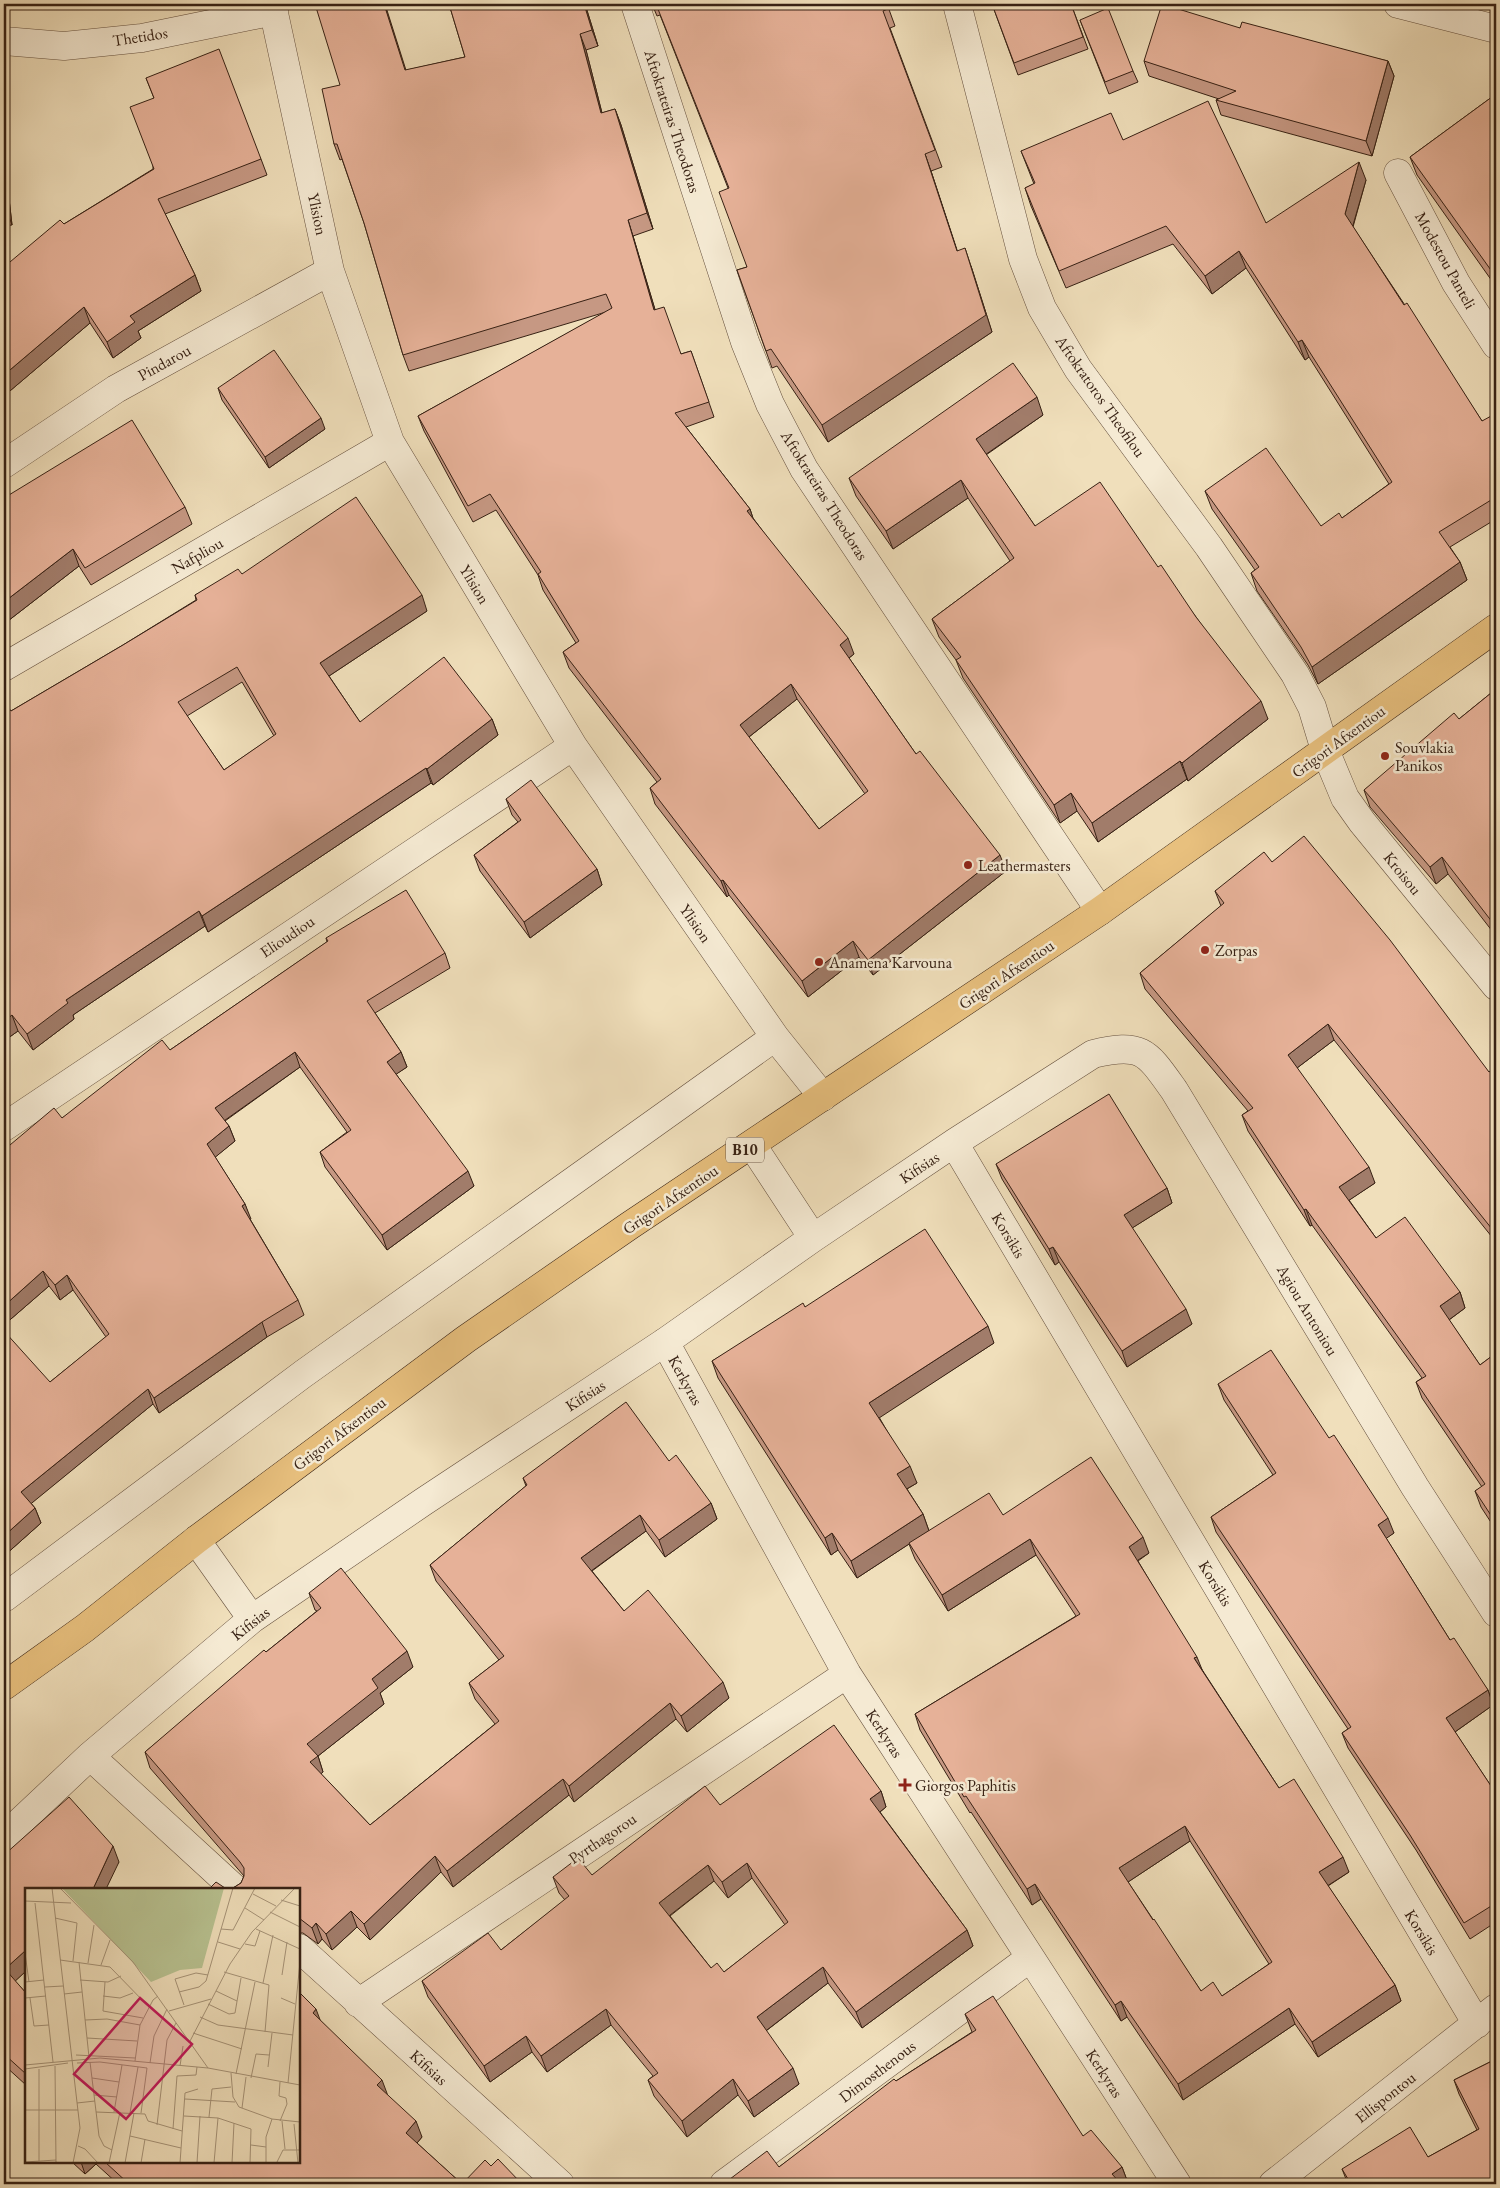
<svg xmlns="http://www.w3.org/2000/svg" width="1500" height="2188" viewBox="0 0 1500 2188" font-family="'EB Garamond',serif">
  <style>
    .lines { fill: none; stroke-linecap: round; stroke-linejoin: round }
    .minor-casing { stroke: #65503e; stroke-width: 29 }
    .major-casing { stroke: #372114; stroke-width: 29 }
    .minor { stroke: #f5ead3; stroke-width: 28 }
    .major { stroke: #e8c07e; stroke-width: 28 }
    .wall { fill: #c69883; stroke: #372114; fill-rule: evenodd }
    .shaded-wall { fill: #a17c6a; stroke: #372114 }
    .building { fill: #e6b198; stroke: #372114; fill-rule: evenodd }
    .poi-dot { fill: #8f2418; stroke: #f5ead3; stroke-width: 2 }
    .labels { text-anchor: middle; stroke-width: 5; stroke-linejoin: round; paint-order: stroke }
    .shield { fill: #f5ead3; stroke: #705d4d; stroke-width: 1 }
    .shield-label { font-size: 15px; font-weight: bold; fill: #372114 }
    .street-label { font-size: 16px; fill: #372114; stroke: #f5ead3 }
    .poi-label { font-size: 16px; fill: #372114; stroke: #f5ead3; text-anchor: start }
    .inset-road { fill: none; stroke: #a69378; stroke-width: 1 }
    .view { fill: #c2185b; fill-opacity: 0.15; stroke: #c2185b; stroke-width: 2.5 }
    .inset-edge { fill: none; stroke: #372114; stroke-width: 2.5 }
  </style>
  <rect width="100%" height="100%" fill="#f0dfbb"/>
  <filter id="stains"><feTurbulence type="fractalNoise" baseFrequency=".004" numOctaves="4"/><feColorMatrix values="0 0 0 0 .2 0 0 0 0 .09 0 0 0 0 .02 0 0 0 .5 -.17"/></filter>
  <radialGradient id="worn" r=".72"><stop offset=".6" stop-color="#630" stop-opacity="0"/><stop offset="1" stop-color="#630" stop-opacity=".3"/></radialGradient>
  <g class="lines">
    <defs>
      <path id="minor" d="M272,4l58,267 60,171 183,304 202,291 48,60
        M635,4l110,338 25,62 34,65 296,442
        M957,4l66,255 19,49 36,61 131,178 86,127 17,33 13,43 20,48 17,24 134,164
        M1398,4l98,25
        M4,41l60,5 78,-8 132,-27
        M1398,173l58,110 40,62
        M4,464l112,-75 214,-118
        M4,667l386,-225
        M4,1127l569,-381
        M954,1143l523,881
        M752,1145l61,93
        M665,1342l182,332 330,510
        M196,1540l56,79
        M4,1598l299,-224 472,-337
        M90,1756l145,133
        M4,1837l86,-81 162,-137 171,-117 242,-160 148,-104 141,-95 139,-89c49,-12 54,-2 81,36l241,397 81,126
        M299,1948l261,236
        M358,2003l489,-329
        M724,2184l306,-226
        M1273,2184l223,-176"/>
      <path id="major" d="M4,1686l81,-58 111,-88 270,-201 163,-113 471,-315 396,-283"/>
    </defs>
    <use href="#minor" class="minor-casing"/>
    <use href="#major" class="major-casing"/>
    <use href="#minor" class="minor"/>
    <use href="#major" class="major"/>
  </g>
  <path class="wall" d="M449,4h136l13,42 -12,4 16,63 13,-4 6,16 32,104 -20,7 22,74 26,44 10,-3 23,66 -28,10 64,82 3,9 101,136 -5,4 67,96 90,117 -133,104 -14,-18 -51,40 -79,-102 -2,2 -72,-93 -5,-16 7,-6 -88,-114 -6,-16 13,-9 -33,-53 -5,-15 -42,-65 -23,12 -49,-91 -6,-15 188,-104 -197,59 -6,-16 -39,-132 -22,-64 -2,1 -6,-16 6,-59 125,-28zM797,699l68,95 -46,35 -70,-92z
    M652,4h235l8,22 -5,2 52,139 -11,4 26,80 14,15 21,66 -164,110 -51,-76 -5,2 -35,-98 10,-3 -19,-79 -68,-173 -3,1z
    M992,4h79l17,45 -70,26z
    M1080,20l53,51 5,11 -29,12z
    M1240,28l148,33 6,15 -22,80 -151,-41 -5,-15 3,-1 -70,-23 -5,-15z
    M146,78l115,81 6,16 -102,39 30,61 6,16 -63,40 3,7 -28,20 -23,-35 -86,73 60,-172 89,-55 1,-71z
    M1496,94v200l-4,-13 -75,-106 -7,-18z
    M1123,140l143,83 100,-43 -13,47 129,194 14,-1v99l-46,28 10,15 7,18 -149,104 -10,-19 -51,-74 -6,-18 4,-3 -43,-61 -7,-18 116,35 21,-8 47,-34 -80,-127 -4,3 -59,-92 -34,26 -39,-50 -107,44 -35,-82 -6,-18 9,-4 -13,-33z
    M4,155l8,70 -8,1z
    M218,388l107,41 -56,39 -47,-68z
    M1043,415l-57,40 49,71 123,41 38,50 72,102 -80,62 -1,-2 -89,63 -21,-31 -17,12 -97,-145 -7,-18 -17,-23 -7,-18 78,-58 -42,-63 -75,51 -37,-53 -7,-18z
    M4,498l181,9 7,17 -101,61 -12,-19 -75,58z
    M242,574l185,37 -98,65 31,46 132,-3 6,16 -65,50 -2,-2 -223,149 -3,-6 -132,89 1,4 -41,31 -15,-19 -14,10 7,-330 112,-66 73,-45 -1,-5zM242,682l32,54 -50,34 -37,-54z
    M1496,689v247l-48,-62 -12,10 -66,-77 -6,-17 95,-71z
    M506,799l91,70 5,16 -72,53 -50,-67 -6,-16 44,-33 -6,-7z
    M1272,862l217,210 7,4v166l-162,-202 -37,28 78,115 -26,17 27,38 84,54 5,16 -16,12 31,45 16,-12v177l-15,-23 -6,-16 7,-4 -60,-89 -6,-16 6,-4 -110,-153 -2,1 -62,-95 -6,-16 6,-4 -103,-122 -5,-16 81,-67 -6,-15z
    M326,938l119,15 5,15 -75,45 26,39 6,15 -11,7 78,112 -87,64 -62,-83 -5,-15 27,-20 -47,-65 -75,54 4,5 6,15 -20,16 30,47 5,15 48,81 6,15 -37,22 -108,76 -6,-9 -122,99 4,5 6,15 -37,33 46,-174 56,-45 -33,-47 -13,10 -11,-14 -45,39v-175l58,-32 108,-68 157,-108z
    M996,1164l171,24 5,15 -40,25 60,96 -65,43 -68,-105 -4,3 -53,-86z
    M805,1307l189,36 -115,74 38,66 -10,6 16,25 6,17 74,-16 146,38 -11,8 63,107 78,120 70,84 -21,14 67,99 6,16 -83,56 -23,-33 -112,76 -56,-83 -6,4 -80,-122 -9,6 -61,-93 -1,1 -50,-83 -5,-16 161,-98 -40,-61 -88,56 -33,-52 -6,-15 -52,34 -19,-28 -7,5 -113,-177 -6,-17zM1190,1841l79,123 -47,32 -21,-5 -73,-109z
    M1218,1384l111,54 65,95 -8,5 64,102 38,50 5,15 -38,27 38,57 3,-2v135l-26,17 -54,-89 -68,-102 -6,-15 6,-4 -132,-197 -5,-15 62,-42 -49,-75z
    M669,1461l42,42 6,16 -52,38 -19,-26 -54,40 32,40 105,87 -42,34 -11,-13 -102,83 -5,-7 -116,92 -12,-15 -71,68 -13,-13 -25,23 -10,-11 -4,5 -15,-11h-4v-44l-74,-1h8l8,-5 3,-7 -94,-108 -5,-16 121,-100 51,-41 -2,-1 -6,-17 104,74 -33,26 4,11 -66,52 5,16 -2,2 49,51 125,-101 -20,-25 -6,-16 30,-23 -63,-79 -6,-16 96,-79 -3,-8z
    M881,1791l5,16 -6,5 87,118 6,16 -111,82 -34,-45 -62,48 33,53 -45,33 -16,-22 -51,42 -33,-41 -6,-16 5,-4 -42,-51 -64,47 -15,-20 -42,30 -62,-85 -6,-16 79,-31 64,-50 -6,-7 -6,-16 39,-2 128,-70zM752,1878l33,47 -61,47 -13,-4 -41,-52 44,-35 14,17z
    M4,1855l115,7 -93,109 -11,10 11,12v92l-22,-20z
    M965,2014l118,122 39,31 6,16 -2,1h-395l-1,-5 49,-12 117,-86 76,-49z
    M320,2020l67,75 35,42 -5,6 45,41 29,-18 31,18h-404l-22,-20 -11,10 -13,-12h227z
    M1496,2059v125h-148l-6,-15 86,-12 49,-27 -18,-36 -5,-14z"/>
  <path class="shaded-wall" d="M384,4h1l26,82 -6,-16z
    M584,4h1l13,42 -6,-16z
    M580,34l6,16 20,79 -5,-16z
    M1388,61l6,15 -22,80 -6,-15z
    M615,109l6,16 32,104 -6,-16z
    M925,154l6,17 32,97 -6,-17z
    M4,155l8,70 -6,-17 -2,-20z
    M1359,162l7,18 -15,52 -6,-18z
    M628,220l5,16 27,90 -6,-16z
    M965,248l6,18 21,66 -164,110 -6,-17z
    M1239,251l7,17 -34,26 -7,-18z
    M195,275l6,16 -63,40 3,7 -28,20 -6,-16 23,-26z
    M84,307l6,16 -86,73v-21z
    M1302,340l7,17 -4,3 -7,-18z
    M1037,397l6,18 -61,42 -6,-18z
    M321,418l4,11 -56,39 -4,-11z
    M961,480l7,18 -75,51 -7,-18z
    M750,509l5,16 -8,-14z
    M73,549l6,17 -75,58v-22z
    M1460,562l7,18 -149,104 -6,-17z
    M422,595l5,16 -101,67 -6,-15z
    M848,638l6,16 -9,7 -5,-16z
    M791,684l6,15 -52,41 -5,-15z
    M1261,701l7,18 -80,62 -6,-18z
    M492,719l6,16 -65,50 -6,-16z
    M1180,761l7,18 -89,63 -6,-19z
    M426,768l5,15 -223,149 -6,-16z
    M1071,793l6,18 -17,12 -6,-18z
    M1000,855l6,16 -133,104 -5,-15z
    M1442,857l6,17 -12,10 -6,-17z
    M597,869l5,16 -72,53 -6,-16z
    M723,880l6,15 -2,2 -6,-16z
    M199,911l6,15 -132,89 1,4 -41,31 -6,-16 39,-34z
    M853,941l6,16 -51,40 -6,-16z
    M12,1015l6,16 -14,10v-20z
    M1328,1024l6,16 -41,31 -5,-16z
    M295,1052l5,15 -79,56 -6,-15z
    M401,1052l6,15 -15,10 -5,-15z
    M229,1126l6,15 -22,18 -6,-15z
    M1369,1167l6,16 -30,20 -6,-16z
    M468,1171l6,15 -87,64 -5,-15z
    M1167,1188l5,15 -43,27 -5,-15z
    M245,1204l6,15 -3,2 -6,-15z
    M1306,1209l6,16 -2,1 -6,-16z
    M1053,1247l6,15 -4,3 -6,-16z
    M43,1271l6,15 -45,39v-19z
    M67,1275l6,15 -13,10 -5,-15z
    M1460,1292l5,16 -19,14 -6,-16z
    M1186,1309l6,15 -65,43 -5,-16z
    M262,1322l5,15 -108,76 -5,-15z
    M988,1326l6,17 -118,77 -7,-17z
    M148,1389l5,15 -126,103 -6,-15z
    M910,1466l7,17 -14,8 -6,-17z
    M711,1503l6,16 -52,38 -6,-17z
    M35,1508l6,15 -37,33v-20z
    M923,1514l6,17 -72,47 -6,-17z
    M640,1515l6,16 -59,43 -6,-16z
    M1388,1518l6,15 -10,7 -6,-15z
    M832,1533l6,17 -7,5 -6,-17z
    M1143,1537l6,16 -14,9 -6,-15z
    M1030,1539l6,16 -88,56 -6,-16z
    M407,1651l6,16 -33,26 4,11 -66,52 5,16 -7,6 -6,-16 -3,-18 65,-65z
    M1197,1657l6,15 -9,-14z
    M723,1682l6,16 -42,34 -6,-16z
    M1488,1690l5,15 -41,29 -6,-16z
    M670,1703l6,16 -102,83 -5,-16z
    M563,1779l6,16 -116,92 -6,-16z
    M881,1791l5,16 -10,8 -6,-16z
    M1185,1826l5,15 -65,43 -6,-16z
    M113,1846l6,16 -13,27h-13z
    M435,1856l6,16 -71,68 -6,-16z
    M1343,1857l6,15 -25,16 -5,-16z
    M747,1863l5,15 -24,20 -6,-16z
    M708,1865l6,16 -49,38 -6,-16z
    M1035,1884l6,15 -9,6 -5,-16z
    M351,1911l6,16 -25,23 -6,-16z
    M316,1923l6,16 -4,5 -6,-16z
    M967,1930l6,16 -111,82 -6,-16z
    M26,1950v21l-15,14 -6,-16z
    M823,1967l5,16 -65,50 -6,-16z
    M1395,1985l6,16 -83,56 -6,-15z
    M1121,2001l6,16 -6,4 -6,-16z
    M1289,2008l6,16 -112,76 -5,-16z
    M316,2009l6,16 -9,-12z
    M606,2009l5,16 -64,47 -6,-16z
    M526,2036l6,16 -42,30 -6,-16z
    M793,2068l6,16 -45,33 -6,-16z
    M733,2079l5,16 -51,42 -5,-16z
    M382,2080l6,16 -11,-11z
    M416,2121l6,16 -10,12 -6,-16z
    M81,2162h14l1,2 -11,10z
    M1122,2167l6,16 -2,1h-10l-4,-10z"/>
  <path class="building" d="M315,4h69l21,66 60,-13 -16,-53h135l8,26 -12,4 21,79 14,-4 32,104 -19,7 26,90 10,-3 17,47 10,-3 18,51 -34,11 75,96 -3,2 101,127 -8,7 76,109 4,-3 80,104 -132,105 -15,-19 -51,40 -79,-101 -2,1 -71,-93 11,-9 -98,-127 16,-11 -41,-67 3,-2 -51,-78 -22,12 -50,-90 194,-108 -6,-14 -203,61 -39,-132 -27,-79h-3l-12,-55 18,-4zM791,684l77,107 -49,38 -79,-104z
    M656,4h231l1,5 -5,2 52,139 -10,4 32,97 8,-3 21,67 -164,110 -51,-76 -5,2 -29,-81 10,-3 -28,-75 10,-4z
    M992,4h79l12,33 -69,26z
    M1162,4l78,24 2,-6 146,39 -22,80 -150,-41 20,-9 -92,-30z
    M1108,8l25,63 -28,11 -25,-62z
    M219,49l42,110 -103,40 37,76 -65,41 5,6 -28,20 -23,-35 -80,68v-108l56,-47 4,4 90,-55 -24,-62 24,-9 -8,-20z
    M1496,94v191l-6,-10 3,-2 -83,-116z
    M1208,101l58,122 93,-61 -14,52 59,91 3,-2 75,118 11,-6 3,5v77l-57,35 21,30 -148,105 -11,-20 -50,-74 8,-6 -54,-76 61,-43 55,78 18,-13 3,5 50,-36 -90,-142 -4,2 -59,-91 -34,25 -39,-50 -107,45 -34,-83 10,-5 -14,-32 90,-38 12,27z
    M4,188l2,20h-2z
    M274,350l47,68 -56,39 -47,-69z
    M1013,363l24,34 -61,42 59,87 65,-44 58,85 3,-2 35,52 65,84 -79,62 -2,-2 -88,62 -21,-30 -17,12 -98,-145 5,-3 -29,-38 82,-61 -53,-78 -75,51 -37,-53z
    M132,420l53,87 -100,61 -12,-19 -69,53v-104z
    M356,497l66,98 -102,68 40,59 84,-65 48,62 -65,50 -1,-1 -224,148 -3,-5 -133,89 2,3 -41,31 -15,-19 -8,6v-311l4,-3 3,4 112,-66 74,-45 -2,-5 43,-26 4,5zM237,667l39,67 -52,36 -46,-68z
    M1496,689v238l-54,-70 -12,10 -66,-77 90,-77 5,6z
    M531,780l66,89 -73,53 -50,-67 47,-35 -15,-21z
    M1304,836l86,104 99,132 3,-2 4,6v158l-168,-210 -40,31 81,112 -30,20 37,51 29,-21 55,75 -20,14 40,59 16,-12v170l-21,-32 10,-7 -69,-102 10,-6 -120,-167 -2,1 -62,-95 11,-7 -113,-135 84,-70 -9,-12 49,-39 8,10z
    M406,890l39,63 -78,48 34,51 -14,10 81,109 -86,64 -62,-83 31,-22 -56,-78 -80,56 14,18 -22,18 38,60 -3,2 56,94 -36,22 -108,76 -6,-9 -127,103 14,16 -31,28v-205l46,51 59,-48 -42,-59 -12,10 -12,-14 -39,35v-156l50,-42 8,10 100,-78 8,10 158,-109 -2,-3z
    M1109,1094l58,94 -43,27 62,94 -64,42 -69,-104 -4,2 -53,-85z
    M925,1229l63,97 -119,77 41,63 -13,8 26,40 -72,47 -19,-28 -7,5 -113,-177 91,-58 2,4z
    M1271,1350l58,88 5,-3 54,83 -10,7 72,115 4,-2 34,52 -42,28 47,71 3,-2v116l-32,20 -54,-88 -68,-102 9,-6 -140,-210 65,-44 -58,-89z
    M626,1402l43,59 7,-6 35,48 -52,37 -19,-25 -59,43 43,53 24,-21 75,92 -42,34 -11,-13 -101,83 -6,-7 -116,92 -12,-15 -71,68 -13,-13 -25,23 -10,-11 -4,5 -13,-10v-29h-90l7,-7 9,6h8l8,-5 3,-7v-8l-4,-6 -95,-110 119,-102 2,2 55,-44 -12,-15 32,-25 66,83 -35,28 6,9 -71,56 11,12 -8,6 60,63 129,-104 -30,-38 35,-27 -74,-91 97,-80 -4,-7z
    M1091,1457l52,80 -14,10 68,110 -3,1 85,130 15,-9 49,78 -24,15 76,113 -83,57 -23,-34 -111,76 -57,-83 -6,4 -80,-121 -8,5 -61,-93 -2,1 -49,-83 165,-100 -50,-75 -88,56 -33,-52 80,-50 14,22zM1185,1826l87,136 -50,34 -9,-14 -12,9 -47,-72 -1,1 -34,-52z
    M834,1725l47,66 -11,8 97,131 -111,82 -33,-45 -66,50 36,51 -45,33 -15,-22 -51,42 -34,-41 10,-7 -52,-64 -65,47 -15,-20 -42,30 -62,-85 66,-48 13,17 68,-54 -16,-19 25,-19 14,17 113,-89 15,19zM747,1863l41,59 -64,50 -7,-9 -6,5 -52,-65 49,-38 14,17z
    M69,1797l44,49 -20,43h-67v61l-21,19 21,24v81l-22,-20v-199z
    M299,1992l17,17 -3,4 69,67 -5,5 39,36 -10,12 56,51 23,-24 6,6 7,-7 24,25h-393l-24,-22h194z
    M993,1996l90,140 8,-6 31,37 -10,7 9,10h-387l-4,-5 37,-28 12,16 115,-88 2,2 80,-51 -11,-16z
    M1496,2059v125h-145l-9,-15 68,-42 18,30 51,-28 -25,-49z"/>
  <g class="poi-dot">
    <circle cx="1385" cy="756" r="5"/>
    <circle cx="968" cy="865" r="5"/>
    <circle cx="1205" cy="950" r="5"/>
    <circle cx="819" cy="962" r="5"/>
    <path d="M902.5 1777.5h5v5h5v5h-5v5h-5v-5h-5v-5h5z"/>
  </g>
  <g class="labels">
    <rect class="shield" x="726" y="1137.5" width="38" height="25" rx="4"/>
    <g class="shield-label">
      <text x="745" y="1155">B10</text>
    </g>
    <g class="street-label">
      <text transform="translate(140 36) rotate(-9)" y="6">Thetidos</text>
      <text transform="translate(673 121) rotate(72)" y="6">Aftokrateiras Theodoras</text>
      <text transform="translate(318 214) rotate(78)" y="6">Ylision</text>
      <text transform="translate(1446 260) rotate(61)" y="6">Modestou Panteli</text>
      <text transform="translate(164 362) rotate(-29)" y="6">Pindarou</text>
      <text transform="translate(1101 396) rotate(55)" y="6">Aftokratoros Theofilou</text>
      <text transform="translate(825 495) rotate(58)" y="6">Aftokrateiras Theodoras</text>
      <text transform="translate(197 555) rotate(-30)" y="6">Nafpliou</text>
      <text transform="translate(475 584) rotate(59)" y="6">Ylision</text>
      <text transform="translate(1338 741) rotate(-36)" y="6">Grigori Afxentiou</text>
      <text transform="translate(1403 873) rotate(51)" y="6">Kroisou</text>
      <text transform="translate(696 923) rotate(55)" y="6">Ylision</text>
      <text transform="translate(287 936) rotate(-34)" y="6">Elioudiou</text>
      <text transform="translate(1006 974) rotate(-34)" y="6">Grigori Afxentiou</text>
      <text transform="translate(919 1167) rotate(-34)" y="6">Kifisias</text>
      <text transform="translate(670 1199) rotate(-34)" y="6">Grigori Afxentiou</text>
      <text transform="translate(1009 1235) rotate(59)" y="6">Korsikis</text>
      <text transform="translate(1308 1310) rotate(59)" y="6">Agiou Antoniou</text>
      <text transform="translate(686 1380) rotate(61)" y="6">Kerkyras</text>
      <text transform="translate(585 1395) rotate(-33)" y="6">Kifisias</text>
      <text transform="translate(339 1433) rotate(-37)" y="6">Grigori Afxentiou</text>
      <text transform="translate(1216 1583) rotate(59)" y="6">Korsikis</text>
      <text transform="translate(250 1623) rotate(-38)" y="6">Kifisias</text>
      <text transform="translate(885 1733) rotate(57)" y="6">Kerkyras</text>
      <text transform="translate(602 1838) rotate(-34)" y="6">Pyrthagorou</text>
      <text transform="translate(1422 1932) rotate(59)" y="6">Korsikis</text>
      <text transform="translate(429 2067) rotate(42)" y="6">Kifisias</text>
      <text transform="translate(877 2071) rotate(-37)" y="6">Dimosthenous</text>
      <text transform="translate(1105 2073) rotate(57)" y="6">Kerkyras</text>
      <text transform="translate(1385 2097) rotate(-38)" y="6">Ellispontou</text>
    </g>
    <g class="poi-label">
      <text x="1395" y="753">Souvlakia<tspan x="1395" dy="18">Panikos</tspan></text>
      <text x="978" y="871">Leathermasters</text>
      <text x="1215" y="956">Zorpas</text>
      <text x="829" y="968">Anamena Karvouna</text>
      <text x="915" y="1791">Giorgos Paphitis</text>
    </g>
  </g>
  <g transform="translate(25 1888)">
    <rect width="275" height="275" fill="#f0dfbb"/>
    <path d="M37,0h162l-22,80 -22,2 -29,12z" fill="#b8c291"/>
    <path class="inset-road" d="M27,0l28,240 -7,35M35,0l73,74 75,106M228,6l23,12M256,12l19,6M0,13l46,2M10,15l18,159M220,20l19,12M245,24l30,15M30,30l22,5 -4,38M196,41l12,1 22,-42M231,41l44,20M193,54l22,7M220,56l10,2 5,-15M0,65l4,29M35,72l50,7 39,40M54,74l10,95M63,75l6,-38M76,77l9,-25M199,84l45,13 -4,47M257,87l5,-33M55,92l28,2 13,-6M0,94l19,-2M80,94l-2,29 40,7M238,95l10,-48M20,99l18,-1M191,103l21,10M154,104l20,-5 7,-6 27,-93M39,106l18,-2M78,108l17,2 13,-5M0,110l21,-2M5,110l4,28 15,-1M256,110l14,6M183,116l21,10 6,-1 6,-35M159,117l-9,-26 21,-6 12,2M144,123l42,-12M175,129l18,8 75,10M60,132l22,-1 33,6M168,145l49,16M62,150l50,3M164,155l41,-79 22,-32 43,-44M51,167l59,3M110,173l5,-36 13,-25 5,-4M65,174l9,74 5,10 8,4M52,175l23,-1 47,6 -6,45M125,175l4,-27 13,-27M0,177l75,-7 108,10 92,17M30,178l1,97M155,178l3,-20M243,179l4,-34M0,181l43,-6M14,181v92M206,185l2,24 6,10 33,12 28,3M211,186l19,-92M67,190l27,4M226,190l5,-24 13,1M263,195l12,-121M69,207l23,2M160,211l50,3M52,215l18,-2M217,220l4,-31M0,222h53M71,224l49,2 3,7 34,10M89,224l8,-47M105,225l8,-46M159,228l34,2 33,11 -1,34M184,229l3,-28 19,-2M255,233l7,-17 -1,-6 -7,-2 1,-14M257,233l3,28M269,236l4,39M132,237l10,-85 9,-17M148,241l4,-53 19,-1 1,-8M105,248l51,12M226,257l15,2M53,258l7,3 13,14M0,274l31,-2M252,274l6,-12h17M84,275l11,-51M100,275l9,-50M116,275l4,-24M155,275l5,-70 13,-4M172,275l3,-47M189,275l4,-45M207,275l2,-40M241,275v-26l6,-18"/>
    <path class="view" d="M115,110l52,46 -66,75 -52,-45z"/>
    <rect width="275" height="275" class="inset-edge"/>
  </g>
  <rect width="1500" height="2188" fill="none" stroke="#f0dfbb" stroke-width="20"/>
  <rect x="5" y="5" width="1490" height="2178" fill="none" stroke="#372114" stroke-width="2.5"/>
  <rect x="10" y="10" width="1480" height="2168" fill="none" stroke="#372114"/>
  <rect width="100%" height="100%" filter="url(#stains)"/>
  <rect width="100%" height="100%" fill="url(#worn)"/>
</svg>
